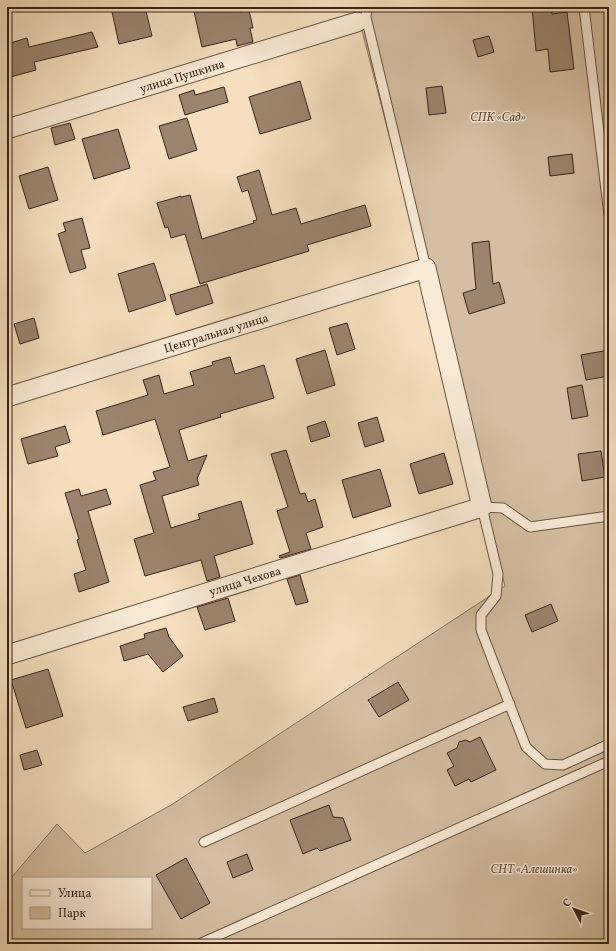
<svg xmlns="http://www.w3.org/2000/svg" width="616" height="951" viewBox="0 0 616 951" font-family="Vollkorn,serif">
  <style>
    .green { fill: #d4bfa2; stroke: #86725c; fill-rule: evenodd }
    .building { fill: #9a856e; stroke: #392417 }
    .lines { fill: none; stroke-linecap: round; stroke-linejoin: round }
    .service-casing { stroke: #685341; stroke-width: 11 }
    .minor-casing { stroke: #685341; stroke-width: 21 }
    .service { stroke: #f8ead5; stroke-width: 9 }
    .minor { stroke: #f8ead5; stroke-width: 19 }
    .labels { text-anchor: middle; stroke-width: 3; stroke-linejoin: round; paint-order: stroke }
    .street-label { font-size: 12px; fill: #392417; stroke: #f8ead5 }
    .park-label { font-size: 12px; font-style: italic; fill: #604b3a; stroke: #f8ead5 }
  </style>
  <rect width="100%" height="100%" fill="#f4dfbe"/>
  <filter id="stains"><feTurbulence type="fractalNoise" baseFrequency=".005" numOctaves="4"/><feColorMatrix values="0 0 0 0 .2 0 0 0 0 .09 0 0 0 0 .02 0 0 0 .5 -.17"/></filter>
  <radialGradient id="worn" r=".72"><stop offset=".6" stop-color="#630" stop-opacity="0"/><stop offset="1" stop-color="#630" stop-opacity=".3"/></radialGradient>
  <path class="green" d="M356,7h253v937h-602v-61l50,-59 28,29 86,-48 334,-219zM23,878h128v50h-128z"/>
  <path class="building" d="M111,7h34l7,29 -33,8z
    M193,7h46l1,5 9,-2 4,18h-3l3,14 -16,4 -1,-7 -34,8z
    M532,7h19l1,7 15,-2 7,57 -24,3 -2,-23 -12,2z
    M92,32l6,15 -64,15 2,8 -29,8v-34l20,-6 2,9z
    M489,36l5,16 -16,5 -5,-17z
    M300,81l11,38 -51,15 -11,-37z
    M442,86l4,27 -17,2 -3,-27z
    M224,87l4,15 -43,13 -6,-20 15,-5 1,5z
    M187,118l10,32 -28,9 -10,-33z
    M70,123l5,16 -20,6 -4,-17z
    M118,129l12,39 -36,11 -12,-40z
    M572,154l2,19 -24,3 -2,-19z
    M48,167l10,33 -29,9 -10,-33z
    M259,170l13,45 24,-7 5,16 64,-19 6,21 -64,19 2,6 -109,33 -15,-50 -14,4 -3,-11 -3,1 -8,-25 24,-7v1l9,-2 12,44 52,-16 -1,-2 4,-1 -9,-30 -6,2 -5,-15z
    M82,218l8,30 -9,2 5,18 -16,5 -12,-39 8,-3 -3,-8z
    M489,241l4,43 6,-2 6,21 -36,11 -6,-21 13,-4 -4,-46z
    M154,263l12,37 -37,12 -11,-38z
    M207,284l6,19 -37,12 -6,-20z
    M34,318l5,20 -19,6 -6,-20z
    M347,323l8,26 -18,6 -8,-27z
    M325,350l10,35 -28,9 -11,-35z
    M609,350v26l-23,4 -5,-25z
    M230,357l5,17 29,-9 10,33 -54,16 1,3 -42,13 9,31 19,-6 -10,24 2,6 -37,11 9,32 29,-9 -2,-5 43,-13 12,43 -39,12 6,21 -13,4 -6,-21 -56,16 -11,-37 20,-6 -14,-48 16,-5 -3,-8 17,-5 -15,-48 -52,16 -7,-24 52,-16 -5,-15 16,-5 5,19 30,-9 -4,-13 23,-7 -1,-3z
    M582,385l6,31 -16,3 -5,-31z
    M377,417l7,24 -19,6 -7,-24z
    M325,421l5,15 -19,6 -4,-15z
    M65,426l5,16 -15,5 3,9 -30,8 -7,-25z
    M286,450l14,44 5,-1 3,9 7,-3 8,28 -17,6 5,16 -31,9 -1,-2 11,-4 -13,-41 11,-4 -17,-53z
    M601,451l4,26 -23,4 -4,-27z
    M444,453l9,31 -34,10 -9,-30z
    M380,469l11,37 -38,12 -11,-38z
    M79,489l2,7 25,-7 5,15 -23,7 21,71 -30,10 -5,-18 12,-4 -9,-30 2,-1 -14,-46z
    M300,575l8,27 -12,3 -9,-26z
    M228,598l7,23 -30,9 -8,-23z
    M551,604l7,17 -26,11 -7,-17z
    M166,628l3,9 14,19 -20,16 -15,-18 -24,7 -4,-15 25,-8 -1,-4z
    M48,669l15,47 -37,12 -15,-48z
    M398,682l11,18 -30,17 -11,-17z
    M214,698l4,14 -30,9 -5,-14z
    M480,737l16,33 -25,12 -2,-3 -14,7 -8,-16 7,-4 -7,-13 10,-5 2,-6 7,-2 4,2z
    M37,750l5,15 -18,5 -4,-15z
    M329,805l4,12 10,1 8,22 -31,11 -3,-3 -14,6 -13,-34z
    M247,854l6,16 -20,8 -6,-16z
    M186,858l24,45 -29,16 -25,-44z"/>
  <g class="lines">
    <defs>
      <path id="service" d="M584,7l25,208
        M366,17l1,-10
        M357,22l9,-5 60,251
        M609,516l-79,11 -27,-19 -21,-1 16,67 -2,22 -15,19v15l45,117 19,17 18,1 46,-21
        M204,842l306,-138
        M199,944l410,-183"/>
      <path id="minor" d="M7,129l350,-107
        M7,397l419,-129 56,239 -475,148"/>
    </defs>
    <use href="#service" class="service-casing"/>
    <use href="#minor" class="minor-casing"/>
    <use href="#service" class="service"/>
    <use href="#minor" class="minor"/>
  </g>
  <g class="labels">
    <g class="street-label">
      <text transform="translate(182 76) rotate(-17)" y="4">улица Пушкина</text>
      <text transform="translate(216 333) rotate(-17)" y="4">Центральная улица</text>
      <text transform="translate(245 581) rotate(-17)" y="4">улица Чехова</text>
    </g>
    <g class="park-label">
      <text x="498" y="121">СПК «Сад»</text>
      <text x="534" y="873">СНТ «Алешинка»</text>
    </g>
  </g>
  <rect width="616" height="951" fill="none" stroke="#f4dfbe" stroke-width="24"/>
  <rect x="8" y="8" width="600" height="935" fill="none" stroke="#392417" stroke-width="2"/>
  <rect x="12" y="12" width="592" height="927" fill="none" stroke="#392417"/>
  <rect x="22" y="877" width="130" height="52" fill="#f8ead5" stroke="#ac9b89"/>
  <rect x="30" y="890" width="20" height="6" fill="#f8ead5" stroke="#ac9b89"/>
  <text x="58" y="897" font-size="12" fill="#392417">Улица</text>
  <rect x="30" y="907" width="20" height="12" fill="#d4bfa2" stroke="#ac9b89"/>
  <text x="58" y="917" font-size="12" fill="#392417">Парк</text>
  <g transform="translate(574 909) rotate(311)" stroke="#f8ead5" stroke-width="3" paint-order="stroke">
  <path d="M0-3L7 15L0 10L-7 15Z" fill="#392417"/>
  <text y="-6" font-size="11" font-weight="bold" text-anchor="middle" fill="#392417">С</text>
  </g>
  <rect width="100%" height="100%" filter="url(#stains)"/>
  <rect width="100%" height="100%" fill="url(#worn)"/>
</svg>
